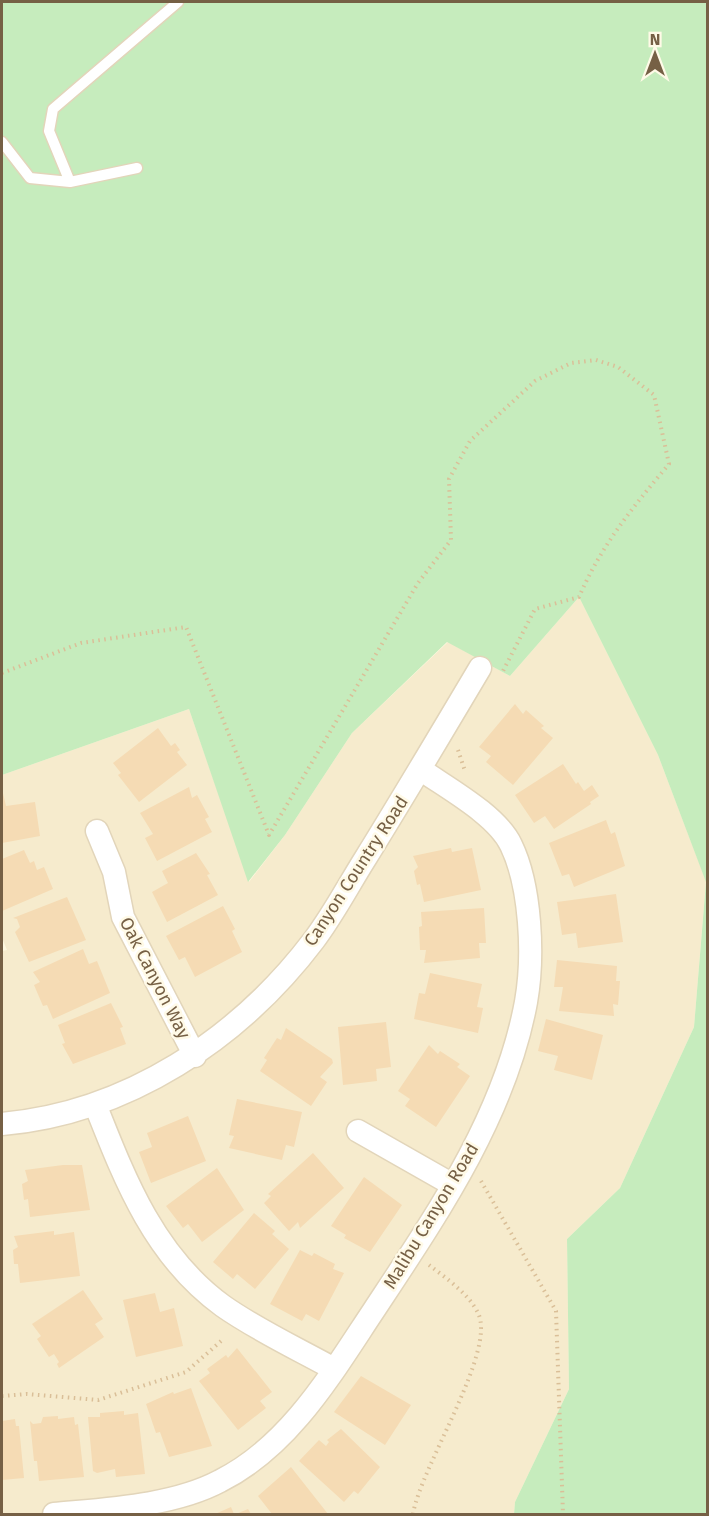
<svg xmlns="http://www.w3.org/2000/svg" width="709" height="1516" viewBox="0 0 709 1516" font-family="'Fira Sans',sans-serif">
  <style>
    .residential { fill: #f6ebcd }
    .green { fill: #c6ecbd }
    .building { fill: #f5dbb4 }
    .lines { fill: none; stroke-linecap: round; stroke-linejoin: round }
    .lane-casing { stroke: #e2d5ba; stroke-width: 13 }
    .street-casing { stroke: #e2d5ba; stroke-width: 25 }
    .path { stroke: #dabf98; stroke-width: 4; stroke-dasharray: 1.5 4.5; stroke-linecap: butt }
    .lane { stroke: #fff; stroke-width: 10 }
    .street { stroke: #fff; stroke-width: 22 }
    .labels { text-anchor: middle; stroke-width: 5; stroke-linejoin: round; paint-order: stroke }
    .street-label { font-size: 18px; fill: #766045; stroke: #fffae7 }
  </style>
  <rect width="100%" height="100%" fill="#fef8df"/>
  <path class="residential" d="M579,597l79,158 48,126 -12,146 -74,161 -53,51 2,150 -54,113 -1,12h-512v-563l5,-1 -5,-12v-163l187,-66 60,173 36,-47 67,-102 96,-91 62,34z"/>
  <path class="green" d="M2,2h705v1512h-193l1,-12 54,-113 -2,-150 53,-51 74,-161 12,-145 -48,-127 -79,-158 -69,79 -63,-34 -95,91 -67,102 -37,47 -59,-173 -187,66z"/>
  <path class="building" d="M515,704l8,10 3,-4 18,16 -3,2 12,10 -40,47 -27,-23 5,-6 -12,-9z
    M158,728l13,18 4,-3 5,7 -3,2 10,13 -48,37 -21,-27 3,-2 -8,-10z
    M563,764l13,20 2,-2 6,9 8,-6 7,11 -9,6 1,2 -37,25 -9,-13 -11,7 -19,-28z
    M189,787l3,11 5,-3 12,22 -4,2 7,13 -55,29 -12,-23 8,-4 -13,-21z
    M2,789l4,17 29,-4 5,34 -38,7z
    M606,820l5,14 4,-2 10,34 -51,21 -5,-13 -7,2 -13,-33z
    M451,848l1,4 20,-4 9,42 -57,12 -4,-18 -3,1 -3,-14 4,-4 -5,-11z
    M24,850l6,13 4,-2 3,9 7,-3 9,22 -51,22v-52z
    M196,853l14,21 -3,1 11,20 -51,27 -15,-30 16,-9 -6,-12z
    M616,894l7,48 -45,6 -2,-15 -14,2 -5,-33z
    M67,897l19,43 -57,22 -14,-30 5,-5 -3,-8 -4,-1z
    M223,906l12,23 -3,2 10,21 -47,25 -10,-20 -6,3 -13,-24z
    M484,908l2,35h-7l1,15 -56,5 2,-13h-6l-1,-23 3,-1 -1,-14z
    M83,949l6,15 8,-3 13,32 -57,26 -6,-14 -4,1 -9,-21 6,-3 -7,-10z
    M557,960l60,6 -1,15h4l-2,24 -5,-1 1,12 -55,-5 4,-24h-9z
    M430,973l52,11 -5,23 6,1 -5,25 -64,-14 5,-26 6,1z
    M111,1003l12,24 -3,1 6,16 -53,20 -11,-20 3,-1 -7,-18z
    M546,1019l57,16 -11,45 -38,-10 4,-14 -20,-5z
    M386,1022l5,45 -15,2 1,12 -34,4 -5,-58z
    M286,1028l46,31 1,4 -13,14 7,5 -16,24 -51,-35 7,-11 -3,-2 13,-20 4,2z
    M429,1045l9,9 2,-3 20,13 -3,3 13,9 -34,51 -31,-21 5,-7 -12,-8z
    M237,1099l65,13 -8,35 -8,-2 -4,15 -53,-12 5,-12 -5,-1z
    M188,1116l18,45 -55,22 -12,-31 13,-5 -5,-14z
    M313,1153l31,35 -44,40 -2,-6 -9,9 -25,-28 7,-7 -3,-2z
    M63,1165h19l8,45 -60,7 -2,-18 -4,1 -2,-16 6,-3 -3,-11z
    M217,1168l27,42 -42,32 -14,-18 -5,4 -17,-22z
    M364,1177l38,28 -32,47 -26,-14 2,-3 -15,-9z
    M254,1213l21,18 -3,3 17,15 -34,40 -18,-15 -4,5 -20,-17z
    M54,1231v4l20,-3 6,44 -60,7 -2,-19h-4l-1,-14 5,-3 -4,-11z
    M300,1250l12,6 2,-3 21,11 -2,5 11,4 -25,48 -13,-7 -4,7 -32,-17z
    M83,1290l20,29 -8,5 9,13 -45,31 -2,-4 2,-2 -5,-8 -5,3 -12,-18 4,-3 -9,-12z
    M155,1293l5,19 14,-4 9,38 -47,11 -13,-57z
    M237,1348l35,44 -12,9 6,7 -28,22 -39,-49 11,-8 -3,-4 19,-14 2,3z
    M361,1376l50,29 -26,40 -51,-33z
    M191,1388l21,58 -43,11 -9,-25 -4,1 -10,-29 27,-12 1,2z
    M124,1411v4l14,-2 7,61 -29,3 -1,-8 -18,4 -4,-2 -5,-54h12v-4z
    M58,1416v3l16,-2 1,8 3,-1 6,53 -45,4 -2,-20h-3l-4,-40 3,3 8,-1 2,-6z
    M15,1419l1,7h3l5,52 -22,2v-59z
    M341,1429l39,38 -22,27 -4,-3 -10,11 -45,-41 20,-21 7,6 3,-4 -2,-2z
    M291,1467l37,47h-56l-14,-18z
    M231,1507l3,7h-19z
    M248,1509l3,5h-15z"/>
  <g class="lines">
    <defs>
      <path id="lane" d="M2,142l28,36 40,4 67,-14
        M70,182l-21,-51 4,-22 125,-107"/>
      <path id="street" d="M97,831l17,41 9,45 72,139
        M95,1104c30,76 59,152 128,202 34,24 75,43 111,63
        M2,1124c125,-11 237,-85 312,-184 19,-25 34,-54 51,-81 39,-63 77,-127 115,-191
        M358,1131l95,54
        M54,1514c52,-5 119,-8 166,-33 70,-35 112,-108 154,-171 62,-94 131,-194 152,-308 8,-45 5,-116 -15,-157 -14,-30 -64,-57 -91,-76"/>
    </defs>
    <use href="#lane" class="lane-casing"/>
    <use href="#street" class="street-casing"/>
    <path class="path" d="M2,673l79,-30 105,-16 83,208 149,-252 33,-43 -2,-61 21,-38 65,-60 36,-18 25,-3 22,7 36,28 15,69c-36,43 -67,80 -90,133l-44,12 -32,62
      M458,750l7,21
      M481,1181l75,130 7,203
      M2,1396l25,-2 71,6 88,-28 35,-31
      M413,1514c8,-48 84,-163 65,-201 -9,-19 -32,-35 -49,-48"/>
    <use href="#lane" class="lane"/>
    <use href="#street" class="street"/>
  </g>
  <g class="labels">
    <g class="street-label">
      <text transform="translate(356 871) rotate(-57)" y="6">Canyon Country Road</text>
      <text transform="translate(155 978) rotate(63)" y="6">Oak Canyon Way</text>
      <text transform="translate(431 1216) rotate(-59)" y="6">Malibu Canyon Road</text>
    </g>
  </g>
  <rect width="709" height="1516" fill="none" stroke="#766045" stroke-width="6"/>
  <g transform="translate(655 54)" stroke="#fffae7" stroke-width="4.5" paint-order="stroke">
  <path d="M0-4.5L10 22L0 15L-10 22Z" fill="#766045"/>
  <text y="-9" font-size="16" font-weight="bold" text-anchor="middle" fill="#766045">N</text>
  </g>
</svg>
